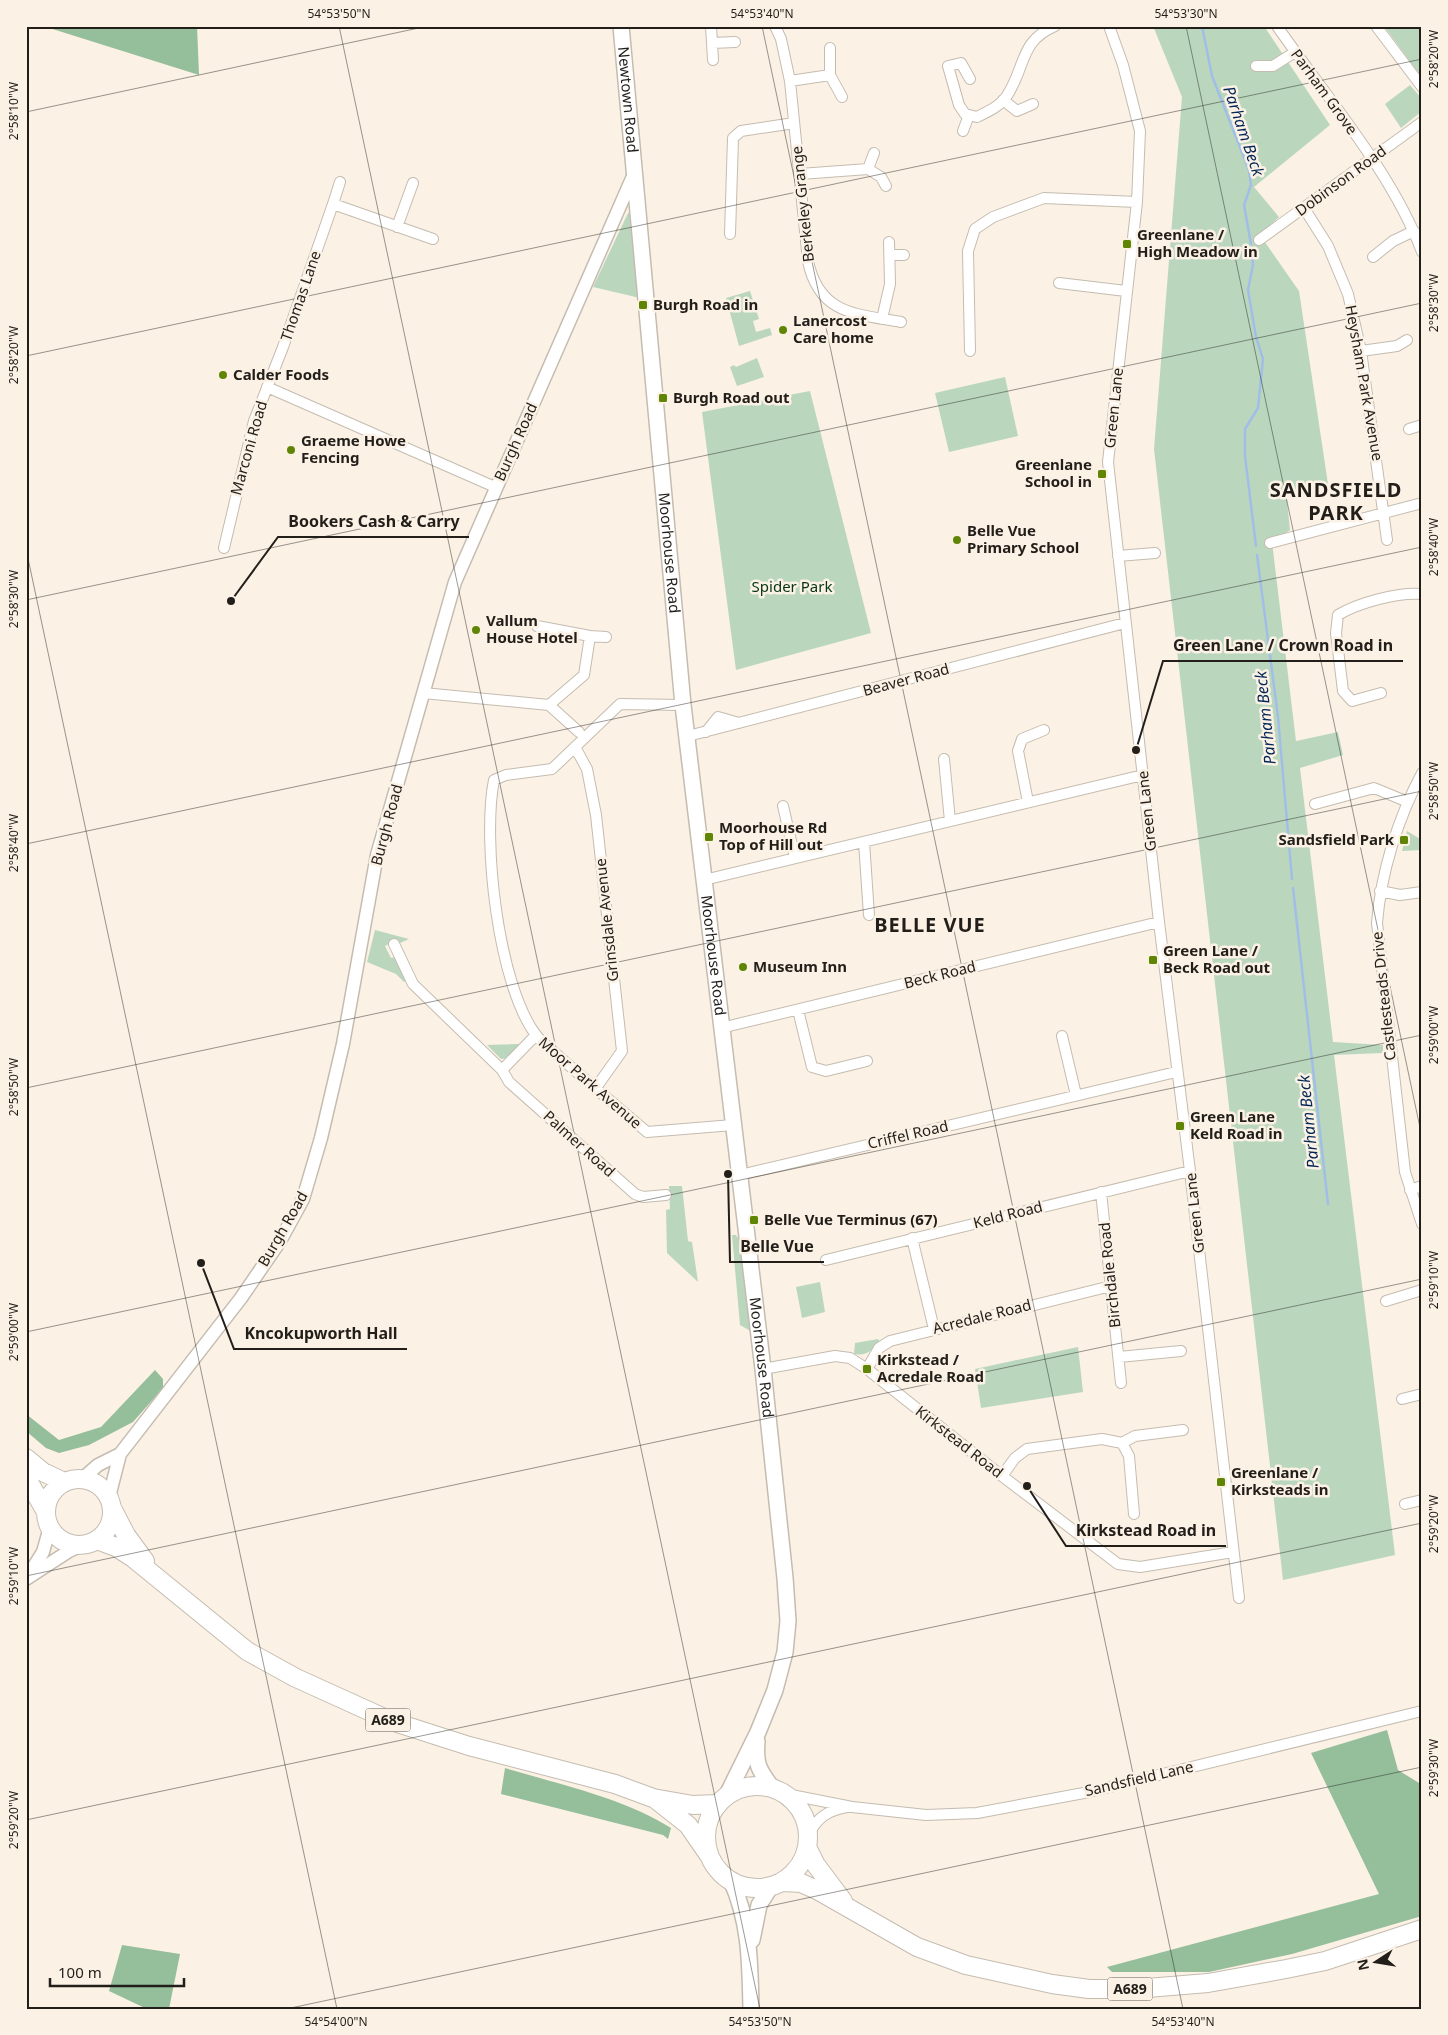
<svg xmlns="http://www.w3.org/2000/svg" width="1448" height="2035" viewBox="0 0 1448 2035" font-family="'Noto Sans',sans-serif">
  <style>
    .green { fill: #bad7be }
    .forest { fill: #95be9b }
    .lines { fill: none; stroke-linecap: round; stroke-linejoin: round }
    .stream { stroke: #a1bee7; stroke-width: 2.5 }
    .minor-casing { stroke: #c5bcb0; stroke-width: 12 }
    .tertiary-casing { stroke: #c5bcb0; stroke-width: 15 }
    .secondary-casing { stroke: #c5bcb0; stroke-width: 18 }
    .trunk-casing { stroke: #c5bcb0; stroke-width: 20 }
    .minor { stroke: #fff; stroke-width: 10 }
    .tertiary { stroke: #fff; stroke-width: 12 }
    .secondary { stroke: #fff; stroke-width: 15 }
    .trunk { stroke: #fff; stroke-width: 18 }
    .ticks { fill: none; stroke: #221e1a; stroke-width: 1; stroke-opacity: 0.45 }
    .poi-dot { fill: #608505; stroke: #fbf1e5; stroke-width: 2 }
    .labels { text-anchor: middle; stroke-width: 5; stroke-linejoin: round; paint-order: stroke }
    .shield { fill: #fbf1e5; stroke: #635d57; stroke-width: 1 }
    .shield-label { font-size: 14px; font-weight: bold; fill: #221e1a }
    .street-label { font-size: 15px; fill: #221e1a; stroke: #fbf1e5 }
    .poi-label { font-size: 15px; font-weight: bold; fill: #221e1a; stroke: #fbf1e5; text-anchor: start }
    .park-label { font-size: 15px; fill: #033413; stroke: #fbf1e5 }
    .water-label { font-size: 16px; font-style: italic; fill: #022757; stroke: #fbf1e5 }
    .district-label { font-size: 20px; font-weight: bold; letter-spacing: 1px; fill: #221e1a; stroke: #fbf1e5 }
    .leader { fill: none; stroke: #221e1a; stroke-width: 2 }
    .callout-dot { fill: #221e1a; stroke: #fbf1e5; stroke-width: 2 }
    .callout-label { font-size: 16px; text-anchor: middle; font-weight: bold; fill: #221e1a; stroke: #fbf1e5; stroke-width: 5; stroke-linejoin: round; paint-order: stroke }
    .neatline { fill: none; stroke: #221e1a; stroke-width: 2 }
    .ticks-label { font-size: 12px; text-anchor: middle; fill: #221e1a }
  </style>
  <rect width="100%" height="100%" fill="#fbf1e5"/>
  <path class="green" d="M1153,26h111l66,99 -76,62 25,30 -19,18 39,56 29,193 -42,7 4,39 -18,12 24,199 42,-9 5,23 -43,13 33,274 50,3v8l-49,2 61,500 -112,25 -129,-1131 28,-352z
    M1384,26h38v52z
    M1410,85l12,14v12l-21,17 -16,-24z
    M628,213h4l8,85 -47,-11z
    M750,291l9,28 -6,2 3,11 14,-4 2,7 -33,11 -13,-48z
    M757,358l7,19 -27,9 -7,-19 4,-2 2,2z
    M1005,377l13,59 -69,16 -14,-59z
    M810,391l61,242 -135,37 -34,-258z
    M1407,831l15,9v10l-20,1z
    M375,930l34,9 -9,4 -2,-4 -13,7 6,12 4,-1 13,22 -4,3 -8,-8 -29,-12z
    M519,1044c-5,7 -8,15 -18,15l-14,-14z
    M669,1186h13l6,55 4,1 6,40 -31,-29 -1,-43 4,-1z
    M732,1235h4l4,6 12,91 -12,-7z
    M820,1282l5,30 -23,6 -6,-31z
    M878,1339l2,3c-10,9 -12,14 -26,12l1,-11z
    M1078,1347l5,45 -102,16 -6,-39z"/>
  <path class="forest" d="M43,26h154l2,49z
    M155,1370l8,9v9l-30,34 -44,23 -30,8 -13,-5 -20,-17v-17l33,26 42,-13z
    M1387,1730l11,40 21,13 3,10v123l-130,38 -83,18h-97l-5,-5 272,-73 -68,-141z
    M505,1768c56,17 116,29 166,60l-3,11 -5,-4 -162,-41z
    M122,1945l58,9 -11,55h-22l-38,-18z"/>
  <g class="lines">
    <path class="stream" d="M1202,26l10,50 37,94 2,15 -7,20 7,39
      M1252,254l1,11 -5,25 8,47 7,22 -5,49 -13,21v27l11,90
      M1257,555l21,162 14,162
      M1293,888l35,316"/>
    <defs>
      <path id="minor" d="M711,26l2,34
        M775,26l6,13 9,42 18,180c11,54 49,53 93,61
        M1109,26l14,39 17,66 -3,71 -29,260 51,460 31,249 49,427
        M1277,26c49,71 115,146 145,226
        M1376,26l46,61
        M712,43l23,-1
        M830,48v27l12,22
        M1256,66h17l22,-14
        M970,79l-9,-16 -13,3 11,39 6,9 12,3c12,-6 24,-11 31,-23 18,-29 12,-53 47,-68
        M790,81l40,-6
        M1003,100l14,11 16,-7
        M963,131l6,-16
        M868,169l6,-16
        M800,174l68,-5 13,8 5,9
        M333,204l7,-22
        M1304,208l24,38 20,48 13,57 26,189
        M397,227l16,-44
        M730,234l3,-96 8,-7 53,-8
        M1259,240l163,-118
        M890,255h14
        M1373,257l20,-16 21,-10
        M1059,283l67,8
        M882,319l8,-35 -1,-42
        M970,351l-2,-100 7,-22 18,-12 51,-19 93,4
        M1361,351l36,-5 10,-6
        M267,387l228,100
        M1409,429l13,-4
        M1270,543l152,-40
        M224,548l30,-127 29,-74 50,-143 100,35
        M1118,556l37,-3
        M590,636l16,1
        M423,693l126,12 35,-30 6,-39 -53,-10
        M1381,693l-29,8 -9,-10 -7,-58 2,-18c20,-12 59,-23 84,-21
        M549,705l30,27
        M683,705l-63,-1 -68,65 -46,6 -12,5c-12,60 4,205 42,255 7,9 19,17 27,25 28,25 56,48 84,72l86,-7
        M706,732l12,-15 21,6
        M688,736l437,-113
        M575,747l12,22 9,46 26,236 -27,38
        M944,759l6,62
        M1422,773c-24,45 -41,99 -45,150l28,249 17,52
        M1028,802l-10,-51 4,-12 22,-9
        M1315,804l59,-16 34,14
        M783,806l12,52
        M864,842l5,73
        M704,880l439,-105
        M1380,891l20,4 22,-3
        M394,944l19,40 89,86
        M798,1010l14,57 14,4 41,-10
        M721,1028l438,-106
        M536,1035l-34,35 7,12 126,112 8,3 23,-2
        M1062,1036l14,59
        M740,1175l436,-103
        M1410,1190l12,-4
        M1101,1192l20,191
        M912,1238l22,91
        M826,1260l364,-89
        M1386,1301l36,-11
        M1119,1357l62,-6
        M763,1369l72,-13 15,2 17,11 135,107 116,88 22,3 93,-15
        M867,1369l12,-21 11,-7 221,-55
        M1402,1399l20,-5
        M1122,1443l13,-7 48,-6
        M1002,1476l13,-18 12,-9 75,-10 20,4 7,13 5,58
        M1405,1504l17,-4
        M781,1793l71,14 74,8 51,-2 112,-21 333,-81
        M809,1834c8,-16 19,-24 38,-27"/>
      <path id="tertiary" d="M82,1479l16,-14 22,-11
        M109,1497l11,-43 121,-156 39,-57 23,-42 18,-61 22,-94 34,-189 78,-273 179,-408
        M28,1576l15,-24 7,-25
        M26,1579l43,-28 15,-7"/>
      <g id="secondary">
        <path id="s1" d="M621,26l62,679 80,664 22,209 3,43 -3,31 -10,38 -17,42 -31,63"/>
        <path d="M757,1741c-2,24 2,29 16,48"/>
        <path d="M731,1880c19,42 19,83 20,129"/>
        <path d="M752,1940l7,-35 12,-19"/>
      </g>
      <path id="trunk" d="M26,1458l17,14 21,10
        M26,1477l20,35
        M46 1512a33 33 0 1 1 66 0a33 33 0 1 1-66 0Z
        M112,1508l14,27 19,26
        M97,1540l19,7 17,11 114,93 49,27 95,43 78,25 146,38 38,14 40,7 24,-1
        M706 1837a51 51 0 1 1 102 0a51 51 0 1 1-102 0Z
        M655,1799l33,26 20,29
        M807,1847l9,18 27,36
        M783,1882l18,1 16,7 100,57 49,18 86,19 37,5h46l73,-6 78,-14 39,-8 97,-32"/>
    </defs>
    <use href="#minor" class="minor-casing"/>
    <use href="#tertiary" class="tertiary-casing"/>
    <use href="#secondary" class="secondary-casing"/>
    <use href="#trunk" class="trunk-casing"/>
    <use href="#minor" class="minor"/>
    <use href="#tertiary" class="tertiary"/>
    <use href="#secondary" class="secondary"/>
    <use href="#trunk" class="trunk"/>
  </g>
  <path class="ticks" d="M339,26l421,1983M762,26l421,1983M1186,26l236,1111M26,112l402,-86M26,356l1396,-297M26,549l311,1460M26,600l1396,-297M26,844l1396,-297M26,1088l1396,-297M26,1332l1396,-297M26,1576l1396,-297M26,1820l1396,-297M286,2009l1136,-242"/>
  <g class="poi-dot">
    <rect x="1122" y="239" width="10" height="10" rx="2.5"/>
    <rect x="638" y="300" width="10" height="10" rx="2.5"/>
    <circle cx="783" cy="330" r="5"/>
    <circle cx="223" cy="375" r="5"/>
    <rect x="658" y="393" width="10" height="10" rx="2.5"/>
    <circle cx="291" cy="450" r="5"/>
    <rect x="1097" y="469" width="10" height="10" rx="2.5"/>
    <circle cx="957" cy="540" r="5"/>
    <circle cx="476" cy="630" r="5"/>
    <rect x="704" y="832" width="10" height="10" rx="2.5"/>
    <rect x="1399" y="835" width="10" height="10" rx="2.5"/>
    <rect x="1148" y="955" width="10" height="10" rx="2.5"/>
    <circle cx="743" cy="967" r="5"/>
    <rect x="1175" y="1121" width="10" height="10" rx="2.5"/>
    <rect x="749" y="1215" width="10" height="10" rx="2.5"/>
    <rect x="862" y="1364" width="10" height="10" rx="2.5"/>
    <rect x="1216" y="1477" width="10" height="10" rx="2.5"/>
  </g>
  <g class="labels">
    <g class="shield">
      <rect x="365.5" y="1708.5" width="45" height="23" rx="4"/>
      <rect x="1107.5" y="1977.5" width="45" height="23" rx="4"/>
    </g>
    <g class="shield-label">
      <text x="388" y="1725">A689</text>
      <text x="1130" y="1994">A689</text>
    </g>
    <g class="street-label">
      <text transform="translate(1324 92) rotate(54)" y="5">Parham Grove</text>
      <text dy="5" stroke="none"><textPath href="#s1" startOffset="74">Newtown Road</textPath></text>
      <text transform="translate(1341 181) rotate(-36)" y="5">Dobinson Road</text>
      <text transform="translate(803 204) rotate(-96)" y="5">Berkeley Grange</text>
      <text transform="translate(301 296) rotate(-71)" y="5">Thomas Lane</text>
      <text transform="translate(1364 383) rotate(80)" y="5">Heysham Park Avenue</text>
      <text transform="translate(1114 408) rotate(-84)" y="5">Green Lane</text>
      <text transform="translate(516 442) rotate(-66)" y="5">Burgh Road</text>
      <text transform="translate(249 448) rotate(-74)" y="5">Marconi Road</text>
      <text dy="5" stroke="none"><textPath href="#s1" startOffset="529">Moorhouse Road</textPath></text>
      <text transform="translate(906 680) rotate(-15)" y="5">Beaver Road</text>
      <text transform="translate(1147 811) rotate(-96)" y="5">Green Lane</text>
      <text transform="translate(387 825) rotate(-75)" y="5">Burgh Road</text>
      <text transform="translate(607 920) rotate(-96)" y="5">Grinsdale Avenue</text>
      <text dy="5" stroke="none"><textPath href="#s1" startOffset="934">Moorhouse Road</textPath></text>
      <text transform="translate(940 975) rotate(-14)" y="5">Beck Road</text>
      <text transform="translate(1384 996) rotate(-96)" y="5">Castlesteads Drive</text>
      <text transform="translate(590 1083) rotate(41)" y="5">Moor Park Avenue</text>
      <text transform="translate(908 1135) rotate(-13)" y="5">Criffel Road</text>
      <text transform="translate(579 1144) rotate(42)" y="5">Palmer Road</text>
      <text transform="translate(1195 1213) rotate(-96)" y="5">Green Lane</text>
      <text transform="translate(1008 1215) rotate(-14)" y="5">Keld Road</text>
      <text transform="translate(283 1229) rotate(-60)" y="5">Burgh Road</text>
      <text transform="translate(1110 1275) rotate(-96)" y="5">Birchdale Road</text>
      <text transform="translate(982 1317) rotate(-14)" y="5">Acredale Road</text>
      <text dy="5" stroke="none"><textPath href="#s1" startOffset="1339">Moorhouse Road</textPath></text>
      <text transform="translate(959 1442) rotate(38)" y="5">Kirkstead Road</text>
      <text transform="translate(1139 1779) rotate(-13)" y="5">Sandsfield Lane</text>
    </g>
    <g class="poi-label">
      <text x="1137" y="240">Greenlane /<tspan x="1137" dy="17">High Meadow in</tspan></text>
      <text x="653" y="310">Burgh Road in</text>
      <text x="793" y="326">Lanercost<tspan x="793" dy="17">Care home</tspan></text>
      <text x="233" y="380">Calder Foods</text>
      <text x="673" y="403">Burgh Road out</text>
      <text x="301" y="446">Graeme Howe<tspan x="301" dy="17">Fencing</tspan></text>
      <text x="1092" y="470" text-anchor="end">Greenlane<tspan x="1092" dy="17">School in</tspan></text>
      <text x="967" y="536">Belle Vue<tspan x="967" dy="17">Primary School</tspan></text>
      <text x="486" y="626">Vallum<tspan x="486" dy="17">House Hotel</tspan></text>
      <text x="719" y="833">Moorhouse Rd<tspan x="719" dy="17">Top of Hill out</tspan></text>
      <text x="1394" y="845" text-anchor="end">Sandsfield Park</text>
      <text x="1163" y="956">Green Lane /<tspan x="1163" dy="17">Beck Road out</tspan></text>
      <text x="753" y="972">Museum Inn</text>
      <text x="1190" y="1122">Green Lane<tspan x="1190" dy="17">Keld Road in</tspan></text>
      <text x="764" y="1225">Belle Vue Terminus (67)</text>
      <text x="877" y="1365">Kirkstead /<tspan x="877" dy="17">Acredale Road</tspan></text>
      <text x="1231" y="1478">Greenlane /<tspan x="1231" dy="17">Kirksteads in</tspan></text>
    </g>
    <g class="park-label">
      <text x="792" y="592">Spider Park</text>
    </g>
    <g class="water-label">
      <text transform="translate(1244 131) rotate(71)" y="6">Parham Beck</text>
      <text transform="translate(1265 718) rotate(-96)" y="6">Parham Beck</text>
      <text transform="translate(1308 1122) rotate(-96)" y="6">Parham Beck</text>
    </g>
    <g class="district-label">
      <text x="1336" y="497">SANDSFIELD<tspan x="1336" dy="23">PARK</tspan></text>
      <text x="930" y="932">BELLE VUE</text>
    </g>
  </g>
  <path class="leader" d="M231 601L278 537H469M1136 750L1163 661H1403M728 1174L730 1262H824M201 1263L234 1349H407M1027 1486L1066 1546H1226"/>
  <g class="callout-dot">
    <circle cx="231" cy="601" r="5"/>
    <circle cx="1136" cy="750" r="5"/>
    <circle cx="728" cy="1174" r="5"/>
    <circle cx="201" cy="1263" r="5"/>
    <circle cx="1027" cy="1486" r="5"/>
  </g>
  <g class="callout-label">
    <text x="374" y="527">Bookers Cash &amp; Carry</text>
    <text x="1283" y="651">Green Lane / Crown Road in</text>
    <text x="777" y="1252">Belle Vue</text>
    <text x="321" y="1339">Kncokupworth Hall</text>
    <text x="1146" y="1536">Kirkstead Road in</text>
  </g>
  <rect width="1448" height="2035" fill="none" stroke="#fbf1e5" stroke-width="55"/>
  <g transform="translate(1376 1962) rotate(258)" stroke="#fbf1e5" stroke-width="4" paint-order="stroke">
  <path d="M0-4L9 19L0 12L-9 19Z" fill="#221e1a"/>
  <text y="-8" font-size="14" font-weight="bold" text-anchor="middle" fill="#221e1a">N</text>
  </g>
  <path d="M50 1978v8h134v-8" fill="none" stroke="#221e1a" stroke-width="2.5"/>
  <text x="58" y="1978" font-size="15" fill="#221e1a" stroke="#fbf1e5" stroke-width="4" paint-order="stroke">100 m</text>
  <rect x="28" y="28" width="1392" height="1980" class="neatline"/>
  <g class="ticks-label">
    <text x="339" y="18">54°53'50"N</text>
    <text x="762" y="18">54°53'40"N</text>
    <text x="1186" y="18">54°53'30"N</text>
    <text transform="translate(1434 59) rotate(-90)" y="4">2°58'20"W</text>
    <text transform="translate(14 111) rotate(-90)" y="4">2°58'10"W</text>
    <text transform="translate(1434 303) rotate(-90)" y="4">2°58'30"W</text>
    <text transform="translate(14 355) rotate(-90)" y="4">2°58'20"W</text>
    <text transform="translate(1434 547) rotate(-90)" y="4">2°58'40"W</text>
    <text transform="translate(14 599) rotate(-90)" y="4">2°58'30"W</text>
    <text transform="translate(1434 791) rotate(-90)" y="4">2°58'50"W</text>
    <text transform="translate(14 843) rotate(-90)" y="4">2°58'40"W</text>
    <text transform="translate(1434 1035) rotate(-90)" y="4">2°59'00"W</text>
    <text transform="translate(14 1087) rotate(-90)" y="4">2°58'50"W</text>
    <text transform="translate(1434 1280) rotate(-90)" y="4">2°59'10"W</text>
    <text transform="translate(14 1332) rotate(-90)" y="4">2°59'00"W</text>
    <text transform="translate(1434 1524) rotate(-90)" y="4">2°59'20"W</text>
    <text transform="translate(14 1576) rotate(-90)" y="4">2°59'10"W</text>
    <text transform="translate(1434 1768) rotate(-90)" y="4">2°59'30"W</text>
    <text transform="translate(14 1820) rotate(-90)" y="4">2°59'20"W</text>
    <text x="336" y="2026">54°54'00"N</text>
    <text x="760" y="2026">54°53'50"N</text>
    <text x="1183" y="2026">54°53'40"N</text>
  </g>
</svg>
